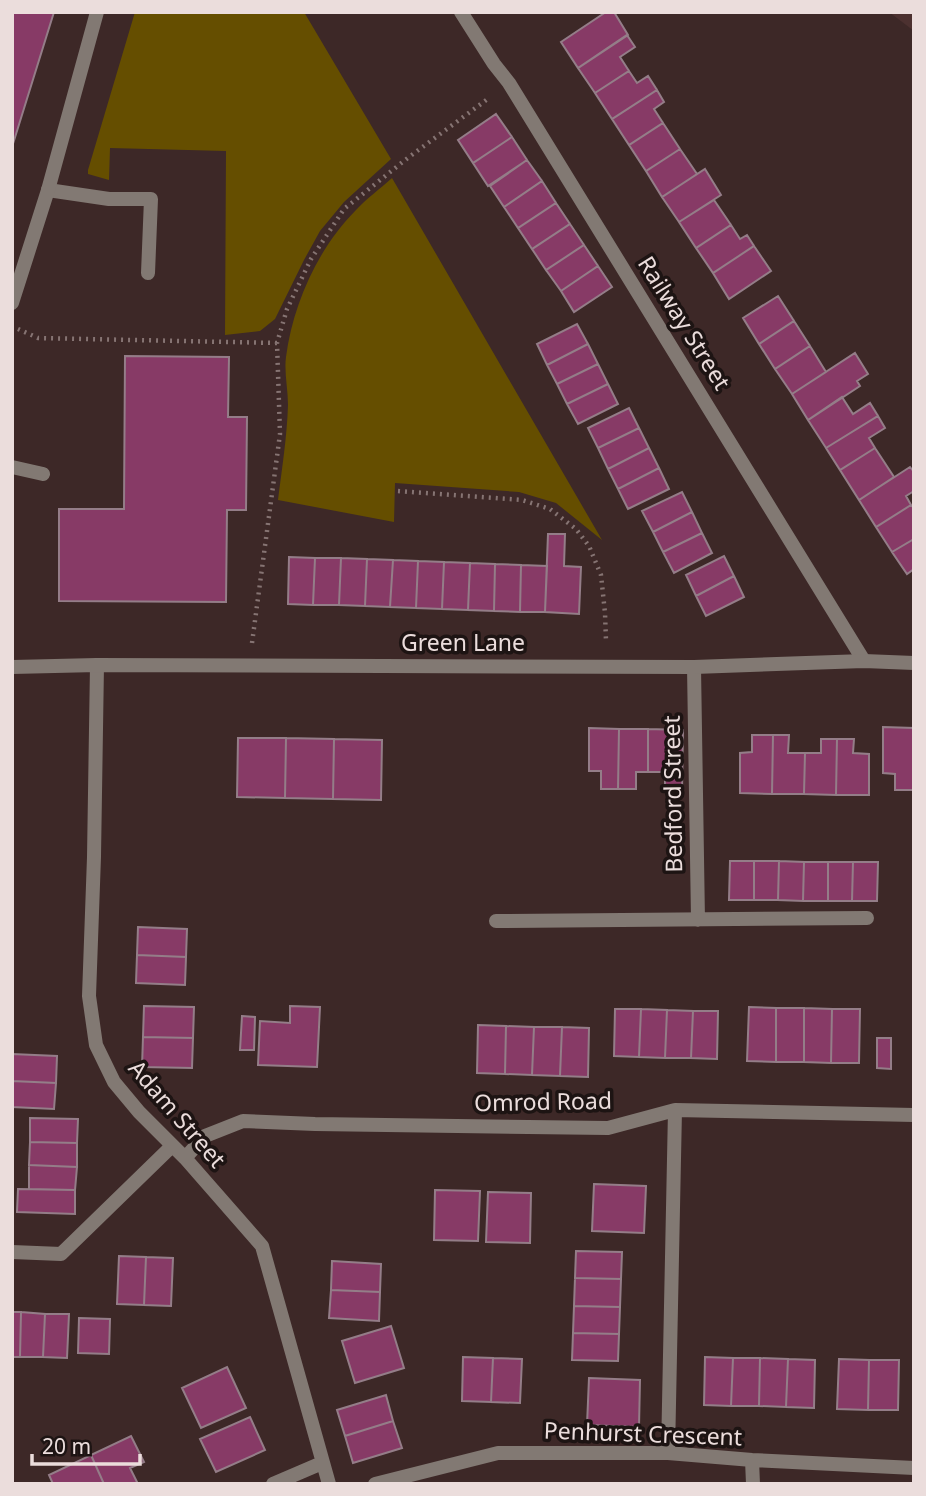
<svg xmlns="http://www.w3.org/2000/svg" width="926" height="1496" viewBox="0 0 926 1496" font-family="'Noto Sans',sans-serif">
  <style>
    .built { fill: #4c3130 }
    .green { fill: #654e00 }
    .building { fill: #873a66; stroke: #947d88; stroke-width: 2 }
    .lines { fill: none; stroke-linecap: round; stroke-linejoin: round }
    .path { stroke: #867473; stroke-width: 4.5; stroke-dasharray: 2 5; stroke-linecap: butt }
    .service { stroke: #827973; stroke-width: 14 }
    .minor { stroke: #827973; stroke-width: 14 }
    .tertiary { stroke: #827973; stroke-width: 14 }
    .labels { text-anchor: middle; stroke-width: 7; stroke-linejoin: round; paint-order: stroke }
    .street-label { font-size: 23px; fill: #ebdddc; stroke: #1d1413 }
  </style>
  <rect width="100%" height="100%" fill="#3d2827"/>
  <path class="built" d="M889,12h25v19z"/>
  <path class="green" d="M135,12h169l87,147 -47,43 -24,29 -16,29 -29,59 -15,12 -35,4 1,-184 -116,-3 -1,32 -21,-6v-4z
    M392,178l210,362 -46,-37 -37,-11 -124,-9 -1,39 -116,-22c4,-32 9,-63 10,-95 0,-16 -4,-33 -2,-48 7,-53 32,-109 70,-147 11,-12 24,-21 36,-32z"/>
  <path class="building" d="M12,12h42l-42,135z
    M606,12h8l14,23 -50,33 -17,-26z
    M627,35l8,12 -15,10 9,14 -34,22 -17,-25z
    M629,71l8,12 11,-7 9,14 -45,29 -17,-26z
    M657,90l7,12 -10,7 9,14 -34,22 -17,-26z
    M496,114l16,23 -39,26 -15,-23z
    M663,123l17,26 -34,22 -17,-26z
    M512,137l15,23 -39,26 -15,-23z
    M680,149l17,25 -35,23 -16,-26z
    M527,160l15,21 -38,26 -14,-21z
    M705,169l16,26 -42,27 -17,-25z
    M542,181l14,22 -38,25 -14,-21z
    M714,200l17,25 -35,23 -17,-26z
    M556,203l14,21 -38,25 -14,-21z
    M570,224l14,21 -38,25 -14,-21z
    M731,225l9,14 7,-4 7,11 -41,27 -17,-25z
    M584,245l14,21 -37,25 -15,-21z
    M754,246l17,25 -42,28 -16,-26z
    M598,266l14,21 -38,25 -13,-21z
    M778,296l16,25 -35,23 -16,-26z
    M794,321l16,25 -35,23 -16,-25z
    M577,324l11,20 -41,21 -10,-21z
    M588,344l10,20 -41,20 -10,-19z
    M810,346l16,26 -34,22 -17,-25z
    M855,353l13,21 -11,7 3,5 -52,34 -16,-26z
    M125,356l104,1 -1,60h19l-1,93h-19l-1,92 -167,-1v-92h65z
    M598,364l10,20 -41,20 -10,-20z
    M608,384l10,20 -40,20 -11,-20z
    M842,397l11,17 17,-11 8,13 -52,32 -18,-28z
    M629,408l10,20 -41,20 -10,-20z
    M878,416l7,12 -16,10 6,10 -35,22 -14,-22z
    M639,428l10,20 -41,21 -10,-21z
    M649,448l10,20 -41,21 -10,-20z
    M875,448l19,29 -35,23 -19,-30z
    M910,467l4,5v19l-8,5 5,9 -35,22 -17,-27z
    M659,468l10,21 -41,20 -10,-20z
    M682,492l10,20 -39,20 -11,-21z
    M911,505l3,3v31l-22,13 -16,-25z
    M692,512l10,21 -39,19 -10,-20z
    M702,533l10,20 -38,20 -11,-21z
    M548,534h17l-1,32 17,1 -2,47 -34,-2z
    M914,539v30l-7,5 -15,-22z
    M724,556l10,20 -38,20 -10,-21z
    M289,557l26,1 -2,47 -25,-1z
    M315,558h26l-2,47h-26z
    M341,558l26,1 -2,47 -26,-1z
    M367,559l26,1 -3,47 -25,-1z
    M393,560l25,1 -2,47 -26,-1z
    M418,561l26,1 -2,47 -26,-1z
    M444,562l26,1 -2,47 -26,-1z
    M470,563l25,1 -1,47 -26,-1z
    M495,564l26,1 -1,47 -26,-1z
    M521,565l26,1 -2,46h-25z
    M734,576l10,21 -38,19 -10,-20z
    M883,727l31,1 -1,62h-18v-16l-12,-1z
    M589,728l30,1 -1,60h-17v-18h-12z
    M619,729h29v43h-12v17h-18z
    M648,729l35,1 -1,60h-17v-18h-17z
    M752,735h21l-1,59 -32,-1v-40l12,-1z
    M773,735h16l-1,18h17l-1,41h-32z
    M238,738h48l-1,60 -48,-1z
    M286,738l48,1 -1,60 -48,-1z
    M334,739l48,1 -1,60 -48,-1z
    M821,739h16l-1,56 -32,-1 1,-41h16z
    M837,739h17l-1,14 16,1v41h-33z
    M730,861h24v39h-25z
    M754,861h25l-1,39h-24z
    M779,861l25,1 -1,39 -25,-1z
    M804,862h24v39h-25z
    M828,862h25l-1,39h-24z
    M853,862h25l-1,39h-25z
    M138,927l49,2 -1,28 -49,-2z
    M137,955l49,2 -1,28 -49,-2z
    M144,1006l50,1 -1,31 -50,-1z
    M290,1006l30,1 -3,60 -59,-2 2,-44 30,2z
    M749,1007l27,1v54l-29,-1z
    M776,1008h28v54h-28z
    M804,1008l28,1 -1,54 -27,-1z
    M615,1009h26l-2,48 -25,-1z
    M641,1009l26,1 -2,48 -26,-1z
    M832,1009h28l-1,54h-28z
    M667,1010l26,1 -2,47h-26z
    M693,1011h25l-1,48 -26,-1z
    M242,1016l13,1 -1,33h-14z
    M478,1025l28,1 -1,48 -28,-1z
    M506,1026l28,1 -2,48 -27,-1z
    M534,1027h28l-2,49 -28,-1z
    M562,1027l27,1 -1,49 -28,-1z
    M143,1037l50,1 -1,30 -50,-1z
    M877,1038h14v31l-14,-1z
    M12,1054l45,2 -1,27 -44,-2z
    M12,1081l44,2 -2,26 -42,-2z
    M30,1118l48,1 -1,24 -47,-1z
    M30,1142l47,1v24l-48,-2z
    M29,1165l48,2 -2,23 -46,-1z
    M594,1184l52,2 -2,47 -52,-2z
    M18,1189l57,1v24l-58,-2z
    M435,1190l45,1 -2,50 -44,-1z
    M488,1192l43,1 -1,50 -44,-1z
    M576,1251l46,1 -1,27 -46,-1z
    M119,1256l27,1 -2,48 -27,-1z
    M146,1257l27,1 -2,48 -27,-1z
    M332,1261l49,3 -1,28 -49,-2z
    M575,1278l46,1 -1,28 -46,-1z
    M331,1290l49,2 -1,29 -50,-3z
    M574,1306l46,1 -1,27 -46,-1z
    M12,1312h9l-1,45h-8z
    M21,1312l24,2 -2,43h-23z
    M45,1314h24l-2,44 -24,-1z
    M79,1318l31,1 -1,35 -31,-1z
    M391,1326l13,42 -49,15 -13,-42z
    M573,1333l46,1 -1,27 -46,-1z
    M463,1357l30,1 -2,44 -29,-1z
    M705,1357l28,1 -2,48 -27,-1z
    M493,1358l29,1 -2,44 -29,-1z
    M733,1358h27l-1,48h-28z
    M760,1358l28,1 -2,48 -27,-1z
    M788,1359l27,1 -1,48 -28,-1z
    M839,1359l30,1 -1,50 -31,-1z
    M869,1360h30l-1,50h-30z
    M227,1367l19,41 -45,20 -19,-40z
    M589,1378l51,2 -1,47 -52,-2z
    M386,1395l7,26 -48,15 -8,-26z
    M250,1417l15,33 -49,22 -16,-33z
    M393,1421l9,27 -49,15 -8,-27z
    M131,1436l13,26 -14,6 8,16h-34l-13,-29z
    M91,1455l13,29h-51l-4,-9z"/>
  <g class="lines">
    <path class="path" d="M18,329l20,9 239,5
      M398,491l124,9 28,9 26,20 13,17 12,29 4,38 1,28
      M252,643l28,-209 -3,-91 10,-34 24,-50 33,-50 65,-52 80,-59"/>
    <path class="service" d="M48,190l61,9h42l-3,74
      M12,467l31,7"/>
    <path class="minor" d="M461,12l33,52 15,19 355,578
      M12,303l36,-113 49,-178
      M97,665l-3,192 -5,139 7,49 18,37 25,30 46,46 77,88 67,238
      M694,667l4,253
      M496,921l371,-3
      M185,1158l20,-22 38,-15 72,3 293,4 67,-18 239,5
      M12,1252l49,2 111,-108
      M668,1453l7,-343
      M752,1460l1,24
      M273,1484l49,-21
      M375,1484l123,-31h170l84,7 162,8"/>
    <path class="tertiary" d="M12,667l85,-2 597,2 170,-6 50,2"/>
  </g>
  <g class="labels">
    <g class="street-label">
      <text transform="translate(684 323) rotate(58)" y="8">Railway Street</text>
      <text x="463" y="651">Green Lane</text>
      <text transform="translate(673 794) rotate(-91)" y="8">Bedford Street</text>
      <text transform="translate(543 1102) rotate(-1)" y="8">Omrod Road</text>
      <text transform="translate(177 1114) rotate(49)" y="8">Adam Street</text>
      <text transform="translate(643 1434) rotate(2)" y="8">Penhurst Crescent</text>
    </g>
  </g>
  <rect width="926" height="1496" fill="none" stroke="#ebdddc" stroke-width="28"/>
  <path d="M32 1454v10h108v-10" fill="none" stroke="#ebdddc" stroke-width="3.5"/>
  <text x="42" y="1454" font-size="21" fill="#ebdddc" stroke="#1d1413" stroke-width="5" paint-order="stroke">20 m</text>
</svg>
